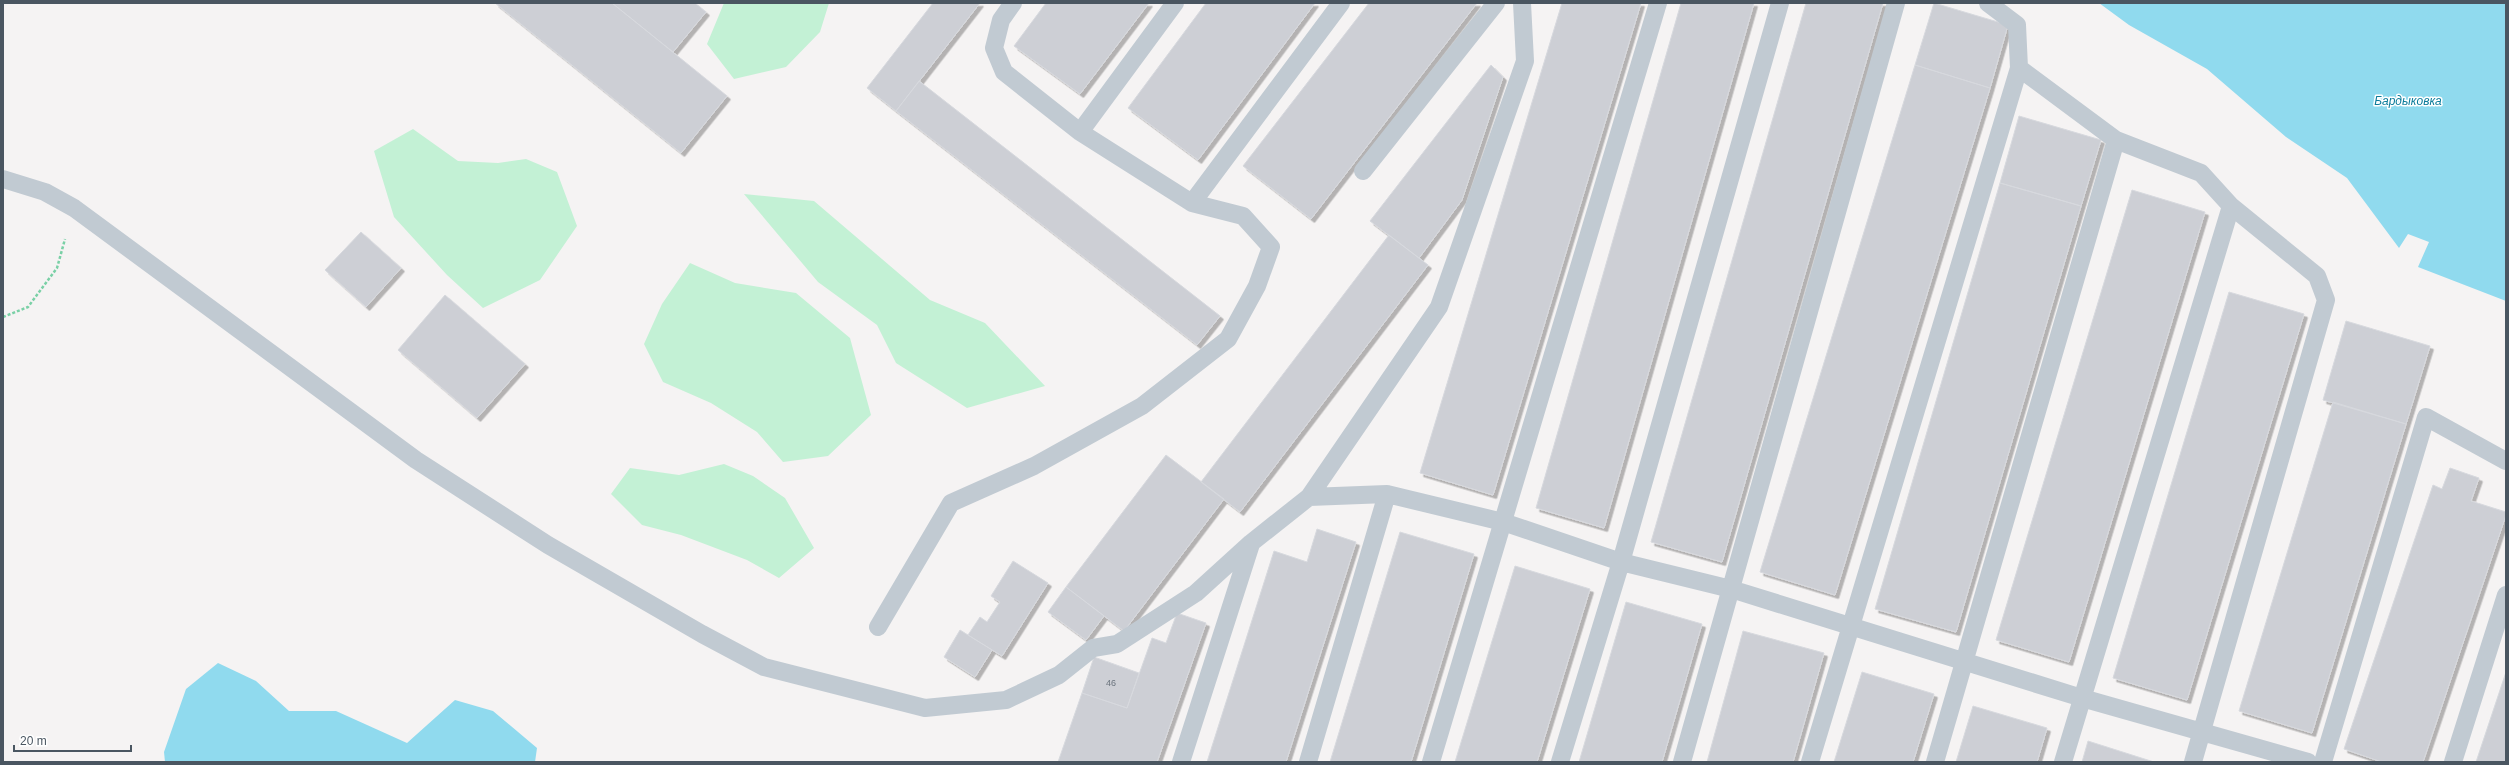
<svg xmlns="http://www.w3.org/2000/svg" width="2509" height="765" viewBox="0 0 2509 765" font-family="Arial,sans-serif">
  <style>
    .green { fill: #c3f1d5 }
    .water { fill: #90daee }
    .building { fill: #cdcfd5; stroke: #d7d9de; filter: url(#shadow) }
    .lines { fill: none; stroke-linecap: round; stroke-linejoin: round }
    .path { stroke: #7ad0a6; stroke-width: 2.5; stroke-dasharray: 3 2; stroke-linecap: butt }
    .lane { stroke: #c1cad2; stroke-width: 18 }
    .labels { text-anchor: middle; stroke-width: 3; stroke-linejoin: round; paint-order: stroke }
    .number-label { font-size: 9px; fill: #6b747e }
    .water-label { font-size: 12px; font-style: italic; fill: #0c7c9b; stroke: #fff }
  </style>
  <defs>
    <filter id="shadow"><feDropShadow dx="3.5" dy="3.5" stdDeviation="0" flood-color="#0004"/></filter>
  </defs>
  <rect width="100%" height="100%" fill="#f5f3f3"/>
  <path class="green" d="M724,3h105l-9,29 -34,35 -52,12 -27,-35z
    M413,129l45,32 40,2 28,-4 31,13 20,54 -37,54 -57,28 -36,-33 -53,-58 -20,-66z
    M744,194l70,7 116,99 55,23 60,63 -78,22 -71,-45 -19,-38 -59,-43z
    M690,263l45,20 61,10 54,45 21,77 -43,41 -45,6 -26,-30 -46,-29 -48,-21 -19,-38 18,-40z
    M724,464l29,12 32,22 29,50 -35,30 -32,-18 -66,-25 -39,-10 -31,-31 19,-26 49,7z"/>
  <path class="water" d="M2099,3h407v298l-88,-34 11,-25 -21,-8 -9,14 -52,-70 -61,-41 -79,-68 -78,-44z
    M218,663l38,18 33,30h47l71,32 48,-43 38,11 44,37 -2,14h-370l-1,-10 22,-63z"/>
  <path class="building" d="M495,3h117l115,93 -46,57z
    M612,3h83l11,9 -33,40z
    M933,3h47l-84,108 -29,-23z
    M1046,3h103l-69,91 -66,-48z
    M1206,3h109l-117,157 -70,-52z
    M1369,3h108l-166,216 -68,-53z
    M1562,3h79l-148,492 -73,-22z
    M1681,3h73l-150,525 -68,-20z
    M1806,3h77l-161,559 -71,-20z
    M1934,3l74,22 -18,63 -75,-23z
    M1491,65l12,12 -41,123 -43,58 -49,-37z
    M1915,65l75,23 -155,507 -75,-23z
    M919,81l301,235 -23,29 -301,-234z
    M2019,116l82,24 -20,66 -81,-23z
    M2000,183l81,23 -125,426 -81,-23z
    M2132,190l73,22 -136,450 -73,-22z
    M361,232l40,36 -35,39 -41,-37z
    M1389,235l39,30 -188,247 -39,-30z
    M2229,292l75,22 -117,386 -74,-22z
    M445,295l80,69 -48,54 -79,-68z
    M2346,321l84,25 -24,78 -83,-24z
    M2333,402l73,22 -94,309 -73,-22z
    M1166,455l58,44 -100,132 -58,-44z
    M2450,468l29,10 -8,23 35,11v3l-83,247h-41l-38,-13 89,-264 9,4z
    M1317,529l39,13 -70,220h-79l67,-211 33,11z
    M1400,532l74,22 -63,208h-81z
    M1013,561l35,22 -46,73 -34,-21 12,-18 7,5 13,-20 -9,-6z
    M1515,566l75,23 -53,173h-82z
    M1066,587l38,29 -18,24 -38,-28z
    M1626,602l76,22 -40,138h-83z
    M1177,613l29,10 -49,139h-99l24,-69 45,15 25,-70 14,5z
    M960,630l32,20 -17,27 -31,-20z
    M1743,631l81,22 -31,109h-86z
    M1094,657l45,16 -12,35 -45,-15z
    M1862,672l72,22 -21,68h-79z
    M2506,672v90h-30z
    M1973,706l74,22 -10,34h-81z
    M2088,741l66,21h-72z"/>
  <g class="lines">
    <path class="path" d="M3,317l25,-10 29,-39 8,-29"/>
    <path class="lane" d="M1080,132l95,-129
      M2116,140l85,33 30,33 86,70 9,24 -133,462
      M1363,171l133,-168
      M3,179l42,13 29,16 342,252 132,85 154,89 62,33 161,41 81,-8 53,-25 34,-27 24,-4 79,-51 55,-50 58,-46 78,-3 116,28 118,40 110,27 351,109 226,64
      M1192,203l149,-200
      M1309,497l130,-190 86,-246 -3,-58
      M878,627l73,-124 83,-37 108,-60 86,-67 29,-53 14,-39 -28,-31 -51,-13 -112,-71 -76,-60 -10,-24 7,-28 12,-17
      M1181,762l70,-218
      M1308,762l79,-268
      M1431,762l227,-759
      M1560,762l61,-200 159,-559
      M1682,762l214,-759
      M1810,762l209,-694
      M1935,762l181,-622 -97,-72 -2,-43 -29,-22
      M2063,762l168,-556
      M2323,762l103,-345 80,44
      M2453,762l53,-167"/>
  </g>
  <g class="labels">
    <g class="number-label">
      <text x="1111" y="686">46</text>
    </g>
    <g class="water-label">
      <text x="2408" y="105">Бардыковка</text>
    </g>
  </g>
  <rect width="2509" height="765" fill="none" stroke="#4a5661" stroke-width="8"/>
  <path d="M14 745v6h117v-6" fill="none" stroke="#4a5661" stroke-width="2"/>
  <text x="20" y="745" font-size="12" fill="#4a5661" stroke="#ffffff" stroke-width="3" paint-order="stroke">20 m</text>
</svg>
